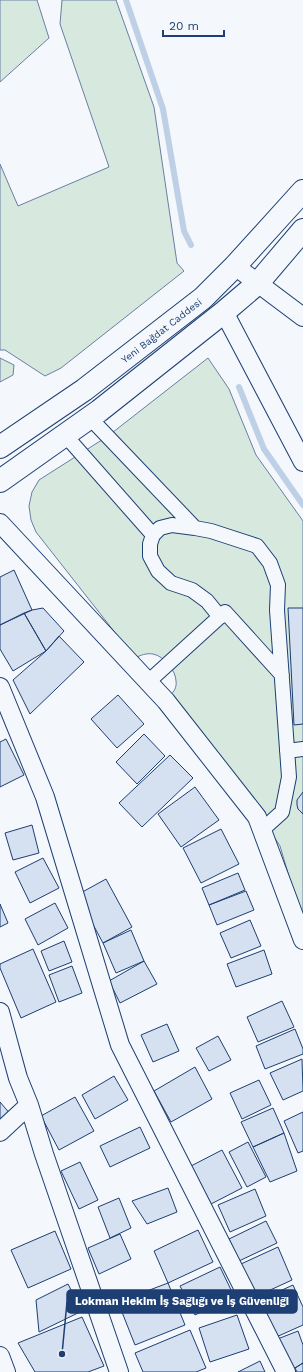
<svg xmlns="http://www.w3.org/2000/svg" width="303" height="1372" viewBox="0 0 303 1372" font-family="'Work Sans',sans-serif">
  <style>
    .green { fill: #d7e8df; stroke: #687fa3 }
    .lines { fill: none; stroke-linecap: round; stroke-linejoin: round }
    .stream { stroke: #bed0e5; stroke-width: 6 }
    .building { fill: #d5e0f0; stroke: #1d3f73 }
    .pedestrian-casing { stroke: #1d3f73; stroke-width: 16 }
    .minor-casing { stroke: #1d3f73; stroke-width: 20 }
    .primary-casing { stroke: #1d3f73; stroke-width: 24 }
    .pedestrian { stroke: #f4f7fb; stroke-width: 14 }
    .minor { stroke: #f4f7fb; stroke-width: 18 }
    .primary { stroke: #f4f7fb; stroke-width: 22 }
    .labels { text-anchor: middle; stroke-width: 3; stroke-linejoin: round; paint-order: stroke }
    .street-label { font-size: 10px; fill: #1d3f73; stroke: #f4f7fb }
    .leader { fill: none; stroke: #1d3f73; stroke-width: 1.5 }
    .callout-dot { fill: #1d3f73; stroke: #f4f7fb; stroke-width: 1.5 }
    .callout { fill: #1d3f73; stroke: #1d3f73; stroke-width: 1.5 }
    .callout-label { font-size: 11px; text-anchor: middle; font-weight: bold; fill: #fff }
  </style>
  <rect width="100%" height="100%" fill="#f4f7fb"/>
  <path class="green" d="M0,0h37l12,38 -49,44z
    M62,0h54l38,107 23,156 7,8 -123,97 -16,8 -40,-26h-5v-186l18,42 91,-39 -49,-143z
    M0,358l14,7 -1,10 -13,7z
    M208,358l21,31 27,66 47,66v403l-23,-78 -17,-26 -93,-125c4,-3 7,-8 6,-14 0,-10 -12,-25 -23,-27 -7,-1 -12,1 -18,4l-99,-126 -5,-12 -2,-14 3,-14 7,-12 69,-44z"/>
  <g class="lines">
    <path class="stream" d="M126,0l37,109 21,122 7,14
      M239,387l25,62 39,56"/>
  </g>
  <path class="building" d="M14,570l18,40 -32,15v-48z
    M43,608l21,23 -18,20 -22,-38 8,-3z
    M288,608h15v116l-9,1z
    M24,613l22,38 -33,20 -13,-22v-24z
    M59,636l25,26 -54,52 -17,-34 33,-29z
    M118,695l26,29 -27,24 -26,-29z
    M144,734l21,22 -28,28 -21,-22z
    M6,739l18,36 -24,12v-45z
    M170,755l23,23 -51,49 -23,-24z
    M195,787l24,33 -38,27 -23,-33z
    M303,792v22l-5,-5 -1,-4v-5z
    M32,825l7,28 -26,7 -8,-27z
    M221,829l18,35 -38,19 -18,-35z
    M43,858l16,30 -29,15 -15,-31z
    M238,873l7,17 -36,15 -7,-17z
    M106,879l26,48 -29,16 -26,-48z
    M246,891l8,19 -37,15 -8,-20z
    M55,903l13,25 -30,17 -13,-26z
    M0,904l8,19 -8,4z
    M250,920l11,26 -30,12 -11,-25z
    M131,930l13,31 -28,12 -13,-30z
    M64,941l8,21 -23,9 -8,-20z
    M33,949l23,53 -35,16 -21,-50v-4z
    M264,950l8,24 -36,13 -9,-23z
    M144,961l13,23 -37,19 -11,-22z
    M72,966l10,27 -23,9 -10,-27z
    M282,1001l12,26 -36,15 -11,-25z
    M167,1024l12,27 -26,11 -12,-27z
    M295,1029l8,20v5l-38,15 -9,-23z
    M218,1036l13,24 -22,11 -13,-23z
    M302,1059l1,32 -20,9 -13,-27z
    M195,1067l17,32 -41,23 -17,-31z
    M114,1076l14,24 -33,19 -13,-24z
    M259,1080l12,25 -29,14 -12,-26z
    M75,1097l19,34 -35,19 -18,-34z
    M0,1102l12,14 -12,9z
    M273,1108l11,25 -31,14 -12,-25z
    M303,1112v39l-5,2 -14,-32z
    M140,1127l10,21 -40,19 -10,-21z
    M284,1133l13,38 -27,11 -17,-35z
    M248,1142l18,35 -19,10 -18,-35z
    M222,1150l20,38 -31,16 -20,-38z
    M80,1162l18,38 -19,9 -18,-38z
    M168,1188l9,24 -30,12 -15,-23z
    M255,1189l11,27 -36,16 -12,-27z
    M119,1198l12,30 -21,10 -12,-31z
    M266,1221l11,22 -38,18 -10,-22z
    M198,1230l15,32 -45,21 -14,-32z
    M55,1231l16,38 -43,19 -17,-38z
    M120,1234l11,25 -32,15 -11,-26z
    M278,1247l14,33 -37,17 -14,-33z
    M220,1267l14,29 -39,19 -15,-29z
    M168,1283l17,42 -50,20 -17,-43z
    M68,1284l14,27 -43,21 -3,-32z
    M293,1285l10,22v18l-29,13 -16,-37z
    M237,1315l12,34 -39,13 -11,-34z
    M82,1317l22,49 -16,6h-53l-17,-29z
    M190,1330l16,38 -10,4h-53l-8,-19z
    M298,1331l5,14v18l-8,5 -9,1 -11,-29z
    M260,1361l5,11h-27z
    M303,1363v9h-6l-2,-4z"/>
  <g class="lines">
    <defs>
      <path id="pedestrian" d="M90,418l105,110 16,3 46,15 13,17 8,22 -1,25 12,167 -7,35 -20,18
        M65,435l88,100 7,-7 12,-3 23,3
        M153,535l-3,9v12l8,15 13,12 21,7 15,11 13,16
        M148,682l77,-70 57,63
        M287,751l16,-2"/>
      <path id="minor" d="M235,266l68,51
        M224,312l79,150
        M0,523l166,178 91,116 46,123
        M0,687l45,110 75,248 166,327
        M0,1012l18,66 11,27 15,49 75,218
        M0,1132l29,-27
        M0,1356l6,16"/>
      <g id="primary">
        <path id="s1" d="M0,447l84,-57 119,-92 32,-32 68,-75"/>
        <path d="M0,481l99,-70 125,-99 34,-29 45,-53"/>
      </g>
    </defs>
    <use href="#pedestrian" class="pedestrian-casing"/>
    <use href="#minor" class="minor-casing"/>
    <use href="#primary" class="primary-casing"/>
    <use href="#pedestrian" class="pedestrian"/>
    <use href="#minor" class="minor"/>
    <use href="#primary" class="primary"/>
  </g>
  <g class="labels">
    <g class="street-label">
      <text dy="4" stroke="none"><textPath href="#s1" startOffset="199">Yeni Bağdat Caddesi</textPath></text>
    </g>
  </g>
  <path class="leader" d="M62 1354L67 1302"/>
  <circle class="callout-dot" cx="62" cy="1354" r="4"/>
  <rect class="callout" x="67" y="1290" width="230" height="23" rx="4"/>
  <g class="callout-label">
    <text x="182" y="1305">Lokman Hekim İş Sağlığı ve İş Güvenliği</text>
  </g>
  <path d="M163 30v6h61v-6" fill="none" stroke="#1d3f73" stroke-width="2"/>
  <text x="169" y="30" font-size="12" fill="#1d3f73" stroke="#f4f7fb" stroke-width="3" paint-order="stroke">20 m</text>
</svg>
